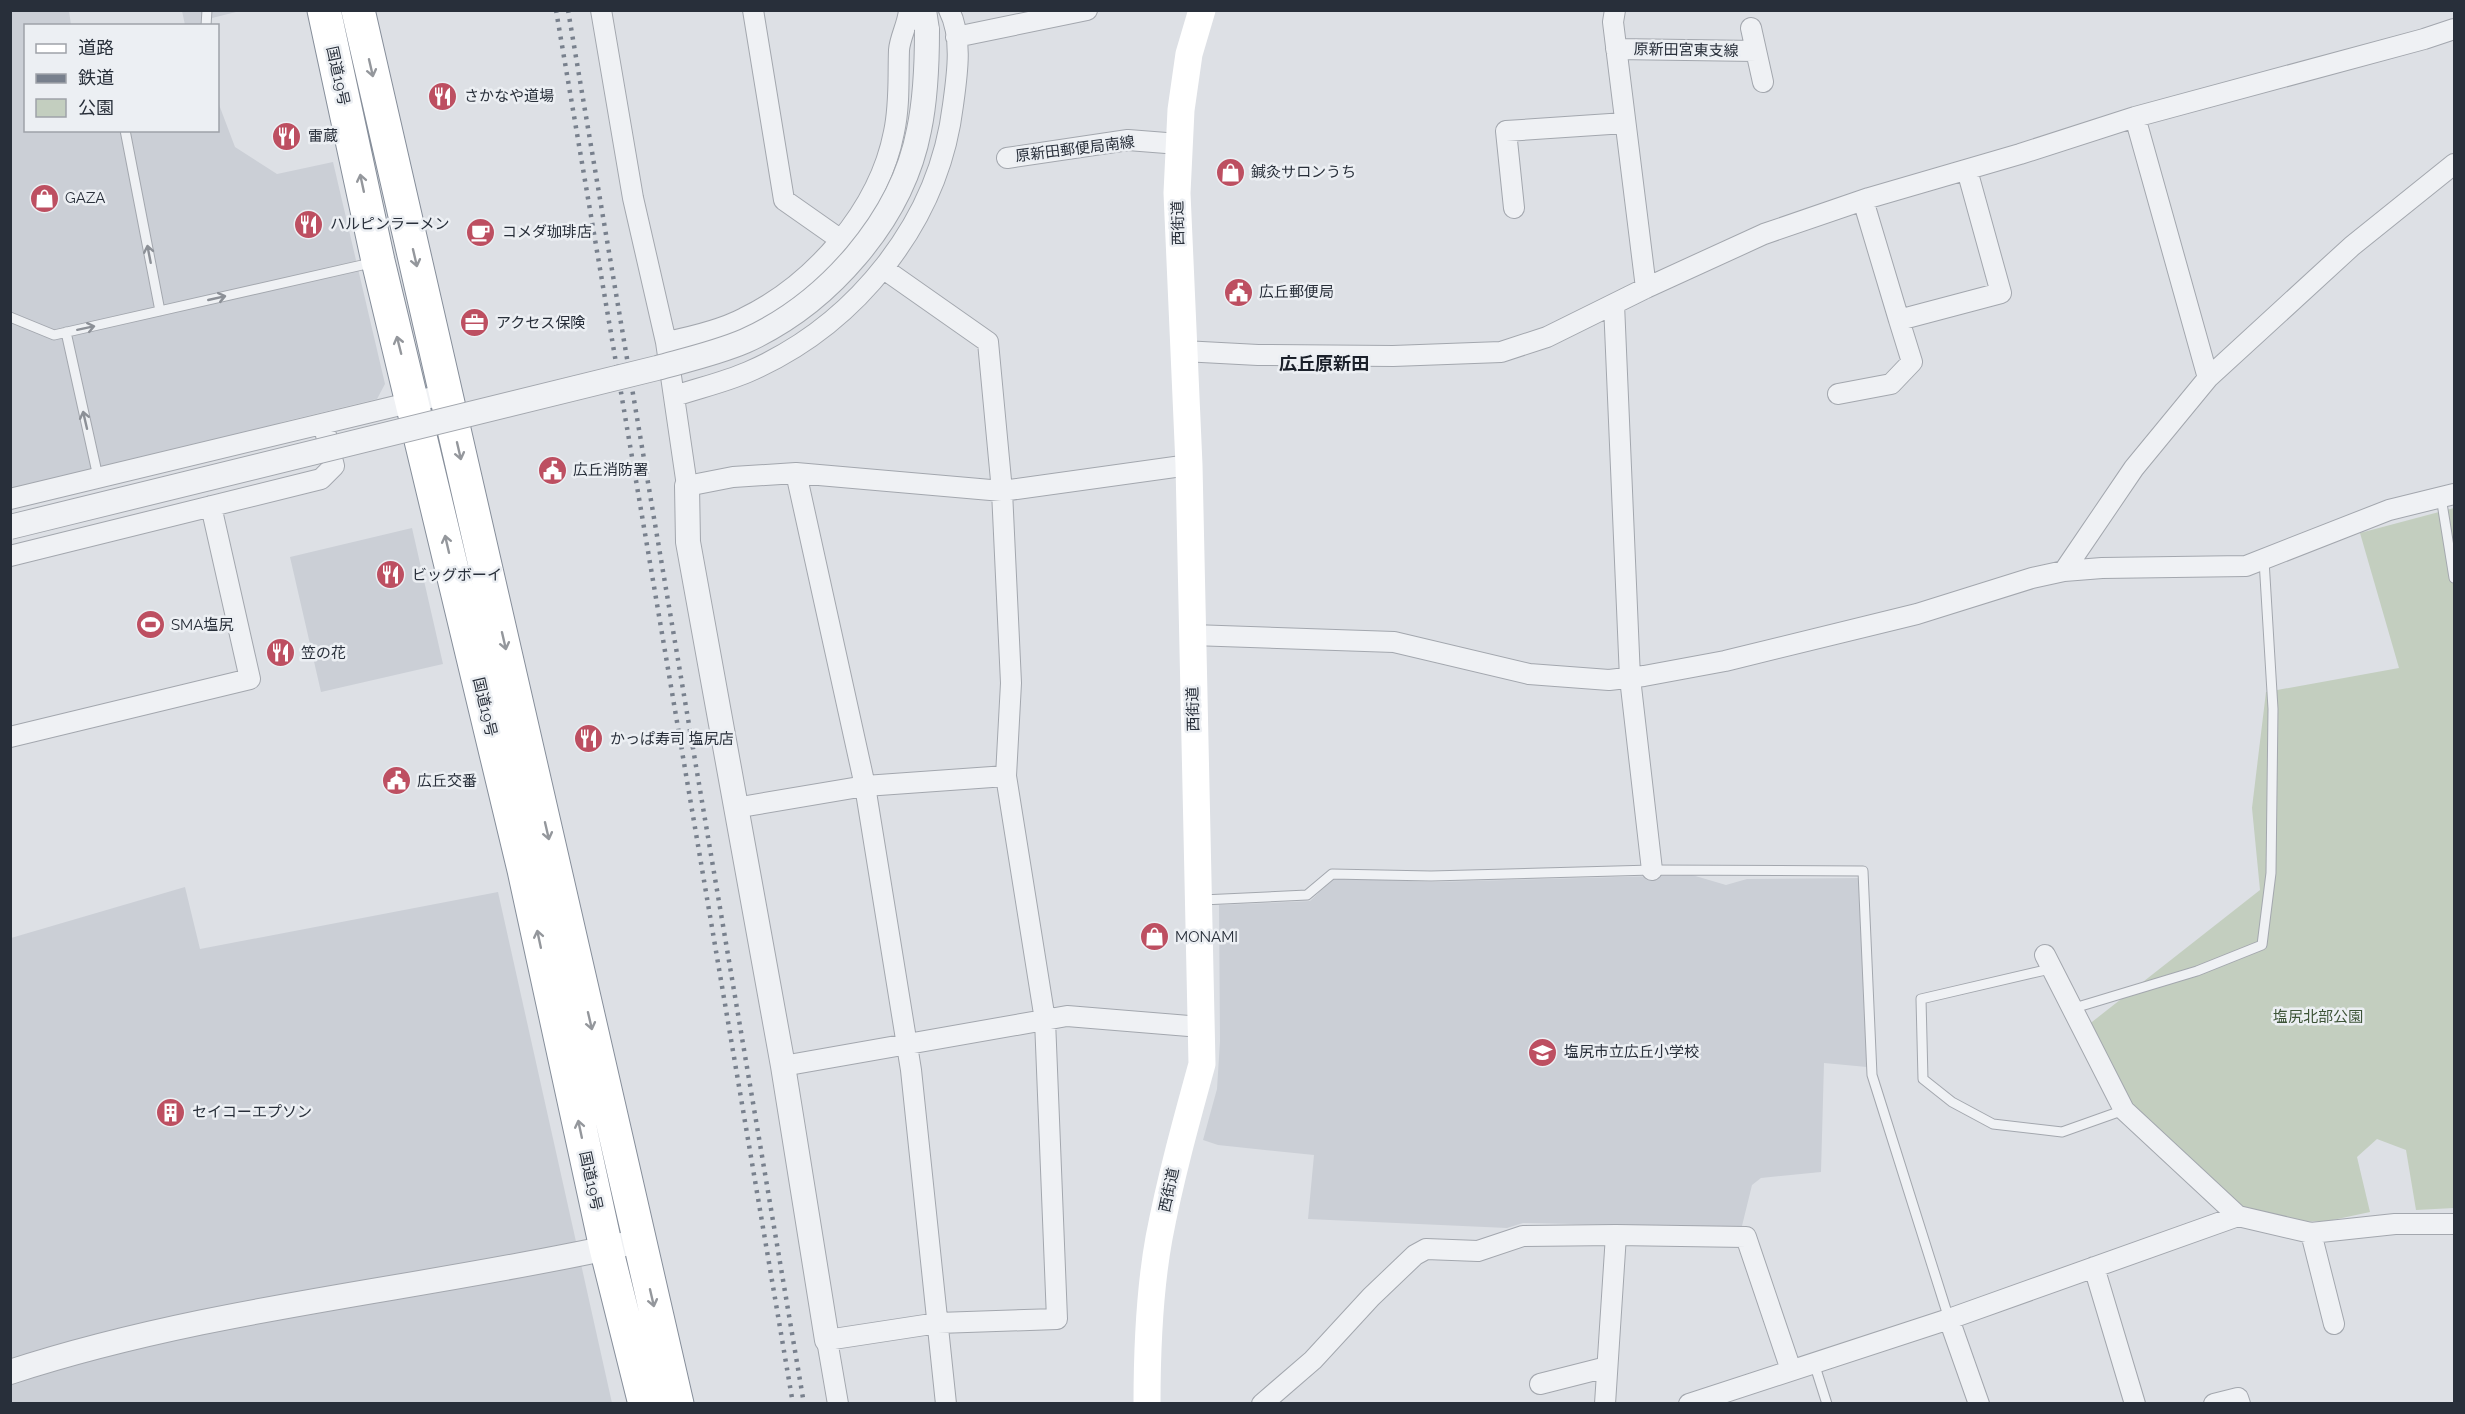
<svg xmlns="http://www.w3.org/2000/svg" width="2465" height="1414" viewBox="0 0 2465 1414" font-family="Raleway,'Noto Sans JP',sans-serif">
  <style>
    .built { fill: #cbcfd6 }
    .green { fill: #c3cebf }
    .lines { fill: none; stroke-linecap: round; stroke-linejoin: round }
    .service-casing { stroke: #a3a7ae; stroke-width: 11 }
    .minor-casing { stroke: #a3a7ae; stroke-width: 22 }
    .tertiary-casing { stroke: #a3a7ae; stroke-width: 26 }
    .trunk-casing { stroke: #868e9a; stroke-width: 35 }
    .service { stroke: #eff1f4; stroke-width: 9 }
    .minor { stroke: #eff1f4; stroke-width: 20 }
    .tertiary { stroke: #eff1f4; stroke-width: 24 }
    .secondary { stroke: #fff; stroke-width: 27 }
    .trunk { stroke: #fff; stroke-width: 33 }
    .rail { stroke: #78808d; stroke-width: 4.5; stroke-dasharray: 3 6; stroke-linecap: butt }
    .tertiary-bridge-casing { stroke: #a3a7ae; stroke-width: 26; stroke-linecap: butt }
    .tertiary-bridge { stroke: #eff1f4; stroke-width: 24 }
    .oneway { stroke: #94979c }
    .oneway2 { stroke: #8c9097 }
    .labels { text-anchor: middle; stroke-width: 5; stroke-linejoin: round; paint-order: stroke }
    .street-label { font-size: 15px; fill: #282f3a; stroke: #eceff3 }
    .poi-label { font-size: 15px; fill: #282f3a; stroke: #eceff3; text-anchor: start }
    .park-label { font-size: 15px; fill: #3d5437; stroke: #eceff3 }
    .quarter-label { font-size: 18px; font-weight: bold; fill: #1b202a; stroke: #eceff3 }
  </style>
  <rect width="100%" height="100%" fill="#dde0e5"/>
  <path class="built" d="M11,11h58l2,14 -45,1v104h192v-28l17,45 42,27 56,-12 52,222 -8,15 -95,23 -36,17 -235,56z
    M182,11h58l-32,8 -3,7 -20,-1z
    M412,528l31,136 -122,28 -31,-135z
    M1692,875l34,10 21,-6 113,-1 7,189 -43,-4 -3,109 -60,6 -9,7 -11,45 -110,1 -9,-6 -99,-2 -16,5 -199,-9 6,-64 -96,-10 -15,-5 14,-51 3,-48 -1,-136 91,-4 22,-21 13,-2 86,4z
    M185,887l15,62 298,-57 114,511 -601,1v-466z"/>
  <path class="green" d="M2454,508v700l-38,2 -10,-60 -29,-11 -20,18 13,55 -42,9 -38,1 -46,-11 -111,-82 -50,-100 177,-139 -8,-82 14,-116 133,-24 -39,-135z"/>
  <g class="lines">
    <defs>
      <path id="service" d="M206,26l1,-16
        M125,130l35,181
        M10,317l44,18 317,-72
        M66,332l32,145
        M2441,497l13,81
        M1202,900l105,-5 25,-21 99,2 221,-6 211,1 9,204 77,244
        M2050,969l-129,30 2,80 29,23 41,22 69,8 62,-22
        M2071,1009l126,-38 65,-26 9,-72 2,-164 -9,-149
        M1814,1363l13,41"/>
      <path id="minor" d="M601,10l32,188 33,144 21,144 46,-9 63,-4 206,18 187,-26
        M753,10l31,190 57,40
        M1615,10l-2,12 33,266
        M1751,28l12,54
        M956,37l131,-27
        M1616,49l140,2
        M2135,117l73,261
        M1007,158l121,-18 51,4
        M1863,200l36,120 102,-27 -34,-123
        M1514,208l-8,-77 119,-8
        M1614,304l16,374 22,192
        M666,342c25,-5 55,-12 78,-24 70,-34 135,-108 150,-186 6,-28 4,-54 5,-82 1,-13 9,-26 10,-40
        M1183,351l75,4 135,1 108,-4 46,-15 99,-49 118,-54 105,-36 151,-44 115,-37 289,-78 30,-10
        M1838,394l53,-10 21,-22 -13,-42
        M675,396c24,-8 50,-14 73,-24 108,-47 191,-150 205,-267 4,-29 10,-68 -4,-95
        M796,473l69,313 46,284 35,334
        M10,499l436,-105
        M10,556l311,-77 13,-13 -8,-31
        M2064,571l70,-103 74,-90 144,-132 102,-82
        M1192,635l202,7 135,32 80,6 35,-4 81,-15 192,-47 115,-36 32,-7 38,-3 144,-2 143,-56 65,-16
        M10,737l240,-58 -39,-173
        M735,808l130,-22 141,-10
        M2045,955l79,155 114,106
        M783,1066l284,-50 134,11
        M2311,1233l23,91
        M1616,1235l130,2 45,133
        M2094,1267l41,137
        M1949,1319l30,85
        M1540,1384l67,-17
        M838,1404l-11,-64 111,-17 119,-4 -12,-299 -39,-244 5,-93 -9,-192 -14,-149 -104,-73
        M1262,1404l51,-44 58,-63 44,-42 11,-6 52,2 45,-15 93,-1 -11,169
        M1689,1404l260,-85 289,-103 73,17 84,-9h59
        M2214,1404l24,-6 2,6"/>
      <path id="tertiary" d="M924,10l3,20
        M687,486l1,56 95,524 44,274
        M10,1372c199,-65 409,-82 611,-127"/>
      <path id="trunk" d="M324,10l54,251 146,609 82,378 39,156
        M358,10l319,1394"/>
    </defs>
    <use href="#service" class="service-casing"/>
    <use href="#minor" class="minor-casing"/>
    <use href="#tertiary" class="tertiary-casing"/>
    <use href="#trunk" class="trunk-casing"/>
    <use href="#service" class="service"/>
    <use href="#minor" class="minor"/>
    <use href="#tertiary" class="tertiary"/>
    <path class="secondary" d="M1147,1404c0,-56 2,-111 12,-166 11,-58 27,-116 43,-174l-13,-599 -12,-272 4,-83 8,-56 13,-44"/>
    <use href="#trunk" class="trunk"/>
    <path class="rail" d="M556,10l237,1394
      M568,10l236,1394"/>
    <defs>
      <path id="tertiary-bridge" d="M10,527l647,-159c29,-8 60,-15 88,-27 82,-37 157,-121 174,-211 7,-33 8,-67 8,-100"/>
    </defs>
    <use href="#tertiary-bridge" class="tertiary-bridge-casing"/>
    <use href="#tertiary-bridge" class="tertiary-bridge"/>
  </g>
  <defs><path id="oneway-shaft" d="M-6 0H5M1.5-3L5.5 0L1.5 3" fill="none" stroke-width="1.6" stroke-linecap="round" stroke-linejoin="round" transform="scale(1.5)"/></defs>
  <g class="oneway">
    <use href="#oneway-shaft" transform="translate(371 68) rotate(77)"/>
    <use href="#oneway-shaft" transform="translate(362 183) rotate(-102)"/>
    <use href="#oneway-shaft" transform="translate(415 258) rotate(77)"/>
    <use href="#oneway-shaft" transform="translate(399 345) rotate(-104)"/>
    <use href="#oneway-shaft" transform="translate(459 451) rotate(77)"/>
    <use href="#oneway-shaft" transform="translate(447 544) rotate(-103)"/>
    <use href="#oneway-shaft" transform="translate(504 641) rotate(77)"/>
    <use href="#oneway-shaft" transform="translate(547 831) rotate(77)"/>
    <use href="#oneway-shaft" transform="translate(539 939) rotate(-102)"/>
    <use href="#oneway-shaft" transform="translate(590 1021) rotate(77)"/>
    <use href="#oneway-shaft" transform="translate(580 1129) rotate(-102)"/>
    <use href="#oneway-shaft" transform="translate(652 1298) rotate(77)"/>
  </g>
  <g class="oneway2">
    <use href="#oneway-shaft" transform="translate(149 254) rotate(-101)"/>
    <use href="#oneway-shaft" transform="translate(217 298) rotate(-13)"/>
    <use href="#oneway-shaft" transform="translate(86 328) rotate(-12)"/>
    <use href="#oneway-shaft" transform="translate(85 420) rotate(-103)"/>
  </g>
  <defs>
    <symbol id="restaurant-disc" viewBox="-11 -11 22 22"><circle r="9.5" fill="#bd4f61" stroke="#eceff3"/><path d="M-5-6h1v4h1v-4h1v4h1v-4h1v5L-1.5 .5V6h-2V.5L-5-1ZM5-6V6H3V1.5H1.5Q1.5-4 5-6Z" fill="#fff"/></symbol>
    <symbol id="shop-disc" viewBox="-11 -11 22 22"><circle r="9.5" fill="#bd4f61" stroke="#eceff3"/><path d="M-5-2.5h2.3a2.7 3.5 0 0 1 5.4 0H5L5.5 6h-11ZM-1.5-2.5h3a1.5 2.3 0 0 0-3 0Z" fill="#fff"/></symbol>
    <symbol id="cafe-disc" viewBox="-11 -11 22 22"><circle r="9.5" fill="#bd4f61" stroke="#eceff3"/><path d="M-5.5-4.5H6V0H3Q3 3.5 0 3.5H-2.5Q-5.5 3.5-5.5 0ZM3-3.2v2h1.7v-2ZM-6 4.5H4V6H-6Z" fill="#fff"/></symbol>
    <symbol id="civic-disc" viewBox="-11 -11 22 22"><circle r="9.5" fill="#bd4f61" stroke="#eceff3"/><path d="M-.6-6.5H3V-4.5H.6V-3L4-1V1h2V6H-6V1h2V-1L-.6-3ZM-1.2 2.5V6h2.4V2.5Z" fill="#fff"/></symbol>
    <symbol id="office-disc" viewBox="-11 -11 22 22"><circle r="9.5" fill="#bd4f61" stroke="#eceff3"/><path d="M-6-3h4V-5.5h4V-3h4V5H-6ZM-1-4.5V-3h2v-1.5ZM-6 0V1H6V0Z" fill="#fff"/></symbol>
    <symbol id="stadium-disc" viewBox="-11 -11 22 22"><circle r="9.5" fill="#bd4f61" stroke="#eceff3"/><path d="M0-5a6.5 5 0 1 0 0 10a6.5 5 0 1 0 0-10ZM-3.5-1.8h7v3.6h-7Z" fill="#fff"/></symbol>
    <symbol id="school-disc" viewBox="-11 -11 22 22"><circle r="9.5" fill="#bd4f61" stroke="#eceff3"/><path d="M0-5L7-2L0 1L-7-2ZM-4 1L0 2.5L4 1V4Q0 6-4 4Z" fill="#fff"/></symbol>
    <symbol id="building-disc" viewBox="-11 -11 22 22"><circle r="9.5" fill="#bd4f61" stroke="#eceff3"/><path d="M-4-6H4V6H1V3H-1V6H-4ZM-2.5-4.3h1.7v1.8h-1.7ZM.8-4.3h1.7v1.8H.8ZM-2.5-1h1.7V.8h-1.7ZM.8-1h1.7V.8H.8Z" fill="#fff"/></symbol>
  </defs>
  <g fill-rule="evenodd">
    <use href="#restaurant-disc" x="426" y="80" width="33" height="33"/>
    <use href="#restaurant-disc" x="270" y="120" width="33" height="33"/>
    <use href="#shop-disc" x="1214" y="156" width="33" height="33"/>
    <use href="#shop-disc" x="28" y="182" width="33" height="33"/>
    <use href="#restaurant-disc" x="292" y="208" width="33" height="33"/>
    <use href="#cafe-disc" x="464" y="216" width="33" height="33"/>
    <use href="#civic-disc" x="1222" y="276" width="33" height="33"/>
    <use href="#office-disc" x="458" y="306" width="33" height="33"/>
    <use href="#civic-disc" x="536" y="454" width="33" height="33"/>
    <use href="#restaurant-disc" x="374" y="558" width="33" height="33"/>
    <use href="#stadium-disc" x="134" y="608" width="33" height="33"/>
    <use href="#restaurant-disc" x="264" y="636" width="33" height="33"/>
    <use href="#restaurant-disc" x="572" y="722" width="33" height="33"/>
    <use href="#civic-disc" x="380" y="764" width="33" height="33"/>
    <use href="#shop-disc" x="1138" y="920" width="33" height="33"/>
    <use href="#school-disc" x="1526" y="1036" width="33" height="33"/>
    <use href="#building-disc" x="154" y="1096" width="33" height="33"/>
  </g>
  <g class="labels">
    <g class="street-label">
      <text transform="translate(1686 50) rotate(1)" y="5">原新田宮東支線</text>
      <text transform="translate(338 76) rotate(78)" y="5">国道19号</text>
      <text transform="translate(1075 149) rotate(-7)" y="5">原新田郵便局南線</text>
      <text transform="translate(1178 223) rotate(-91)" y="5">西街道</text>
      <text transform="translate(485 707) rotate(77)" y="5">国道19号</text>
      <text transform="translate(1193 709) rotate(-91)" y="5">西街道</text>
      <text transform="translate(591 1181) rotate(78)" y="5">国道19号</text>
      <text transform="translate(1169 1190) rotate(-78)" y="5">西街道</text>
    </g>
    <g class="poi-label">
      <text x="464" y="101">さかなや道場</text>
      <text x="308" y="141">雷蔵</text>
      <text x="1251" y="177">鍼灸サロンうち</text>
      <text x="65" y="203">GAZA</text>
      <text x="330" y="229">ハルピンラーメン</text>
      <text x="502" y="237">コメダ珈琲店</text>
      <text x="1259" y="297">広丘郵便局</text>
      <text x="496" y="328">アクセス保険</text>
      <text x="573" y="475">広丘消防署</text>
      <text x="412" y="580">ビッグボーイ</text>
      <text x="171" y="630">SMA塩尻</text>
      <text x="301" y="658">笠の花</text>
      <text x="610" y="744">かっぱ寿司 塩尻店</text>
      <text x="417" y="786">広丘交番</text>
      <text x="1175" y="942">MONAMI</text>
      <text x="1564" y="1057">塩尻市立広丘小学校</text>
      <text x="192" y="1117">セイコーエプソン</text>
    </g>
    <g class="park-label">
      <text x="2318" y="1022">塩尻北部公園</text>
    </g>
    <g class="quarter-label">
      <text x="1324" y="370">広丘原新田</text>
    </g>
  </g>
  <rect width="2465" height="1414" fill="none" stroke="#282f3a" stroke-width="24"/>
  <rect x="24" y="24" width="195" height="108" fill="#eceff3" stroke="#9ea2a9" stroke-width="1.5"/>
  <rect x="36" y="44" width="30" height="9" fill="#ffffff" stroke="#9ea2a9" stroke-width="1.5"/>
  <text x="78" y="54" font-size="18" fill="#282f3a">道路</text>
  <rect x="36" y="74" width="30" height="9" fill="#78808d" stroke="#9ea2a9" stroke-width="1.5"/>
  <text x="78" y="84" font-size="18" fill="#282f3a">鉄道</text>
  <rect x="36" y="99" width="30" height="18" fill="#c3cebf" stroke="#9ea2a9" stroke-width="1.5"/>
  <text x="78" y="114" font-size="18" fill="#282f3a">公園</text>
</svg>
